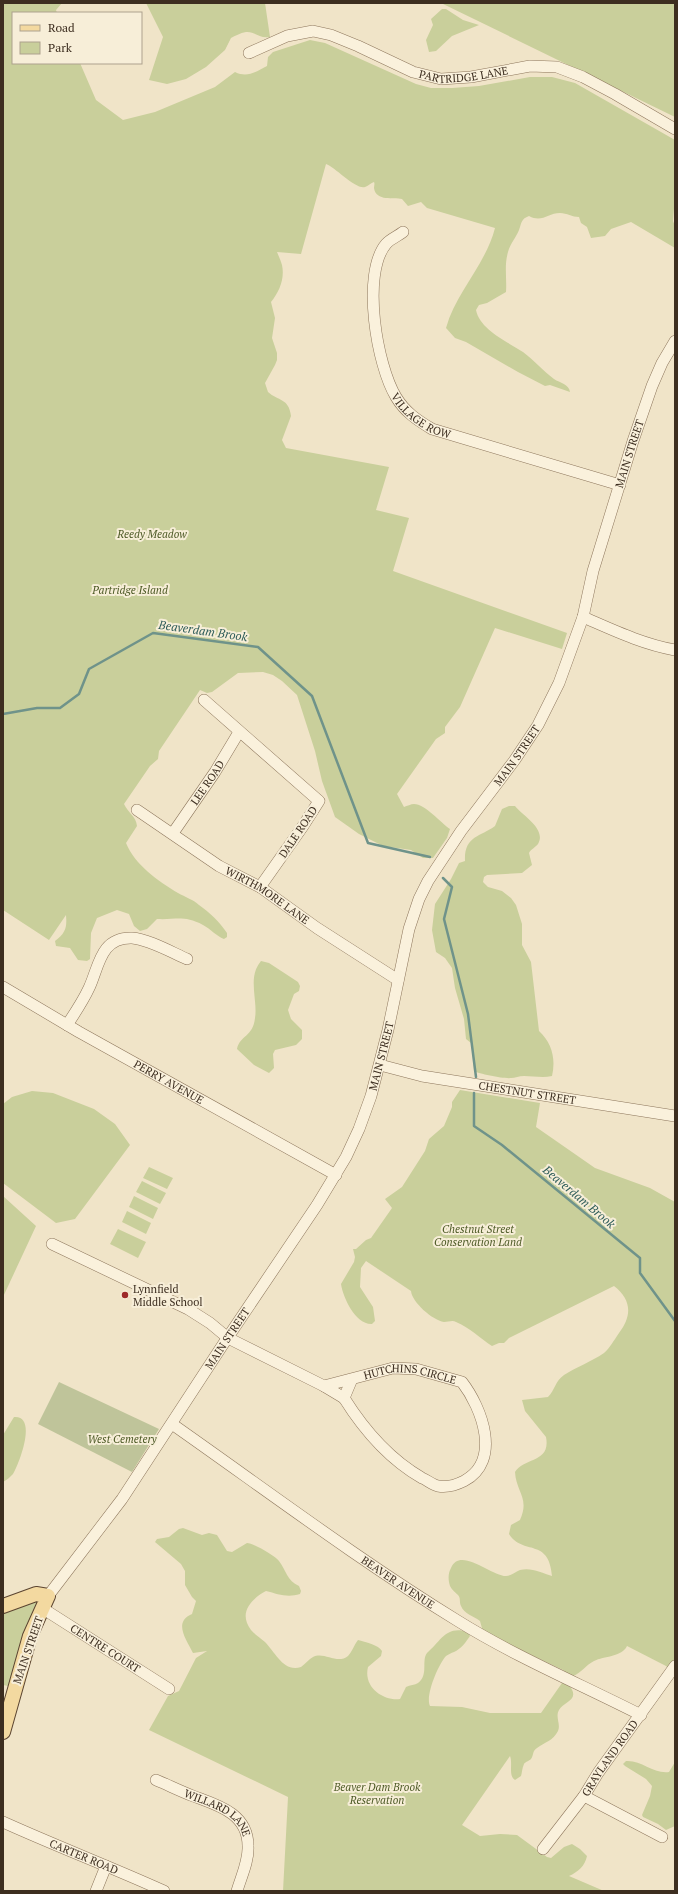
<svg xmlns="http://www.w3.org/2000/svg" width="678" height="1894" viewBox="0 0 678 1894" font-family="'PT Serif',serif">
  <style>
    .green { fill: #c9cf9b }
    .cemetery { fill: #bfc49a }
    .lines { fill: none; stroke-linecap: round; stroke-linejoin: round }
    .stream { stroke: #6f938a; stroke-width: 2.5 }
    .minor-casing { stroke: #8d765c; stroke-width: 12 }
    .major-casing { stroke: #5b4430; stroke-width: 16 }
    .minor { stroke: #faf1dc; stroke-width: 11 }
    .major { stroke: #f3d9a0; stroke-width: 14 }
    .poi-dot { fill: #9e2a2b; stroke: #f7eed8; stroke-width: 1.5 }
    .labels { text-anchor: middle; stroke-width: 4; stroke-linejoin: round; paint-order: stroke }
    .street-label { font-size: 11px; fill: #3d2e20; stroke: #f7eed8 }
    .park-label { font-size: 11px; font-style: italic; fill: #4d5a26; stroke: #f7eed8 }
    .poi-label { font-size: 11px; fill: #3d2e20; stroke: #f7eed8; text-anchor: start }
    .water-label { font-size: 12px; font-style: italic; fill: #2f5d5a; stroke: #f7eed8 }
  </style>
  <rect width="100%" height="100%" fill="#f0e4c8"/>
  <path class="green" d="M3,3h59l-6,7 1,3h-44v50h67l16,37 27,20 32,-8 60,-25 20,-15c12,6 21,0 32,-6l1,-9 5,-5 37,-12 15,3 91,41 15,4h21l27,-2 51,-9h22l23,6 100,57v56l-2,25 2,5v22l-44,-26 -20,7 -6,7 -14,2 -4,-11 -6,-4 -2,-6c-7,0 -12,-4 -19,-4 -12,0 -18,10 -31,3 -8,3 -7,6 -10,14 -2,6 -9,14 -11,22 -4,14 -1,26 -2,40l-19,11 -8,2 -3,5c4,20 32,32 47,42 11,8 20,19 31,27 6,4 15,5 16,13l-20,-7 -5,1 -27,-14 -52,-30 -11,-4 -9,-10c10,-36 40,-64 49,-100l-68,-20 -6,-6 -13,4 -6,-7c-8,-2 -26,3 -28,-11 0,-2 1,-4 0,-6 -3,1 -6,4 -9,5 -9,3 -30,-20 -39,-23l-25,90 -24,-2c2,5 4,9 5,13 3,14 -3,27 -11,37l4,16 -3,20 5,15v7l-2,5 -10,18 3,9c10,9 21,6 23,24l-9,24 4,8 103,19 -13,43 33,8 -16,53 174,62 -5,16 -67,-21 -35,79 -15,20v6l-9,6 -39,55 7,13c3,-1 7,-3 10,-3 11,0 27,19 36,25l-3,9 -14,20h-10l-12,-8 -28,-4 -24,-12 -24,-17 -13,-36 -7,-30 -18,-56 -15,-14 -9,-6 -10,-3 -25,1 -26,19 -5,1 -7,-3 -41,61 -1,8 -8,7 -26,38c4,9 12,12 13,22l-11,17c9,22 32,38 52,50 7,4 16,7 21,12 11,8 20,16 28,28v4l-3,2c-8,-3 -13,-10 -21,-14 -19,-10 -27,-5 -46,-6l-10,10 -7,2 -6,-5 -5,-12 -12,-4 -20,8 -6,15 -1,26 -3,2 -9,-1 -8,-12 -14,-2 -1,-5c11,-8 12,-14 11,-26l-17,25 -46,-30z
    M146,3h119l5,34c-11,2 -15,-6 -24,-5 -6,1 -11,4 -15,6l-6,12 -19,17 -20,12 -19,5 -18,-4 14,-43z
    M441,3h234v114z
    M442,9h4l17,11 16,5 -27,11 -16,15 -7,1 -3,-12 7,-15 -2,-6z
    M509,806h6c7,9 32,23 23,38 -2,3 -7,5 -9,9l3,12 -10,8 -35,2 -3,2 -1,5 5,5 14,4 9,7 5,7 6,19v21l9,17 8,69c13,12 17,28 13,45 -9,2 -19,0 -28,0 -5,0 -9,2 -13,2 -6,1 -32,-4 -37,-7l-2,-24 -1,-4 -5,-4 -2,-20 -9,-31 -3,-20 -7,-10 -9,-6 -4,-22 3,-26 16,-25 8,-16 6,-2c-1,-25 15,-24 30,-35l7,-17z
    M261,961l8,2 29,19 2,4 -1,5 -5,3 -6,16 3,9 11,11v9l-6,6 -21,5 -2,4 1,14 -5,5 -15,-8 -17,-16c3,-14 16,-12 18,-31 3,-18 -8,-41 6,-57z
    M460,1090l80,13 -4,24 59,41 55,20 25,14v472l-9,-8 -39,-20c-5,11 -23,10 -33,15 -8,4 -13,12 -21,15l-5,-1 -5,-5 -80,-38 -3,-11c-6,-5 -16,-7 -19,-15 -2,-4 0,-8 -3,-11 -4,-4 -6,-5 -8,-9 -2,-6 -2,-13 1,-18 9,-22 40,8 55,8 5,0 9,-4 14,-6 11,-3 22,3 32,6 -3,-39 -29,-20 -43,-42l2,-9 9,-5c10,-22 -4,-28 -5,-48 9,-15 36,-9 31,-35l-21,-26 -3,-11 26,-3c7,-7 7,-16 16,-22 12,-8 27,-13 40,-22 6,-5 10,-13 15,-20 13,-17 13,-33 -5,-47l-105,52 -5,5h-5l-7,3c-11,-7 -23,-19 -36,-24 -3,-2 -8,0 -12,0 -12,-2 -32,-20 -33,-31l-45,-30 -5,7 -1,19 13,20 2,14 -3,3c-16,1 -29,-26 -31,-40l13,-22 1,-5 -2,-8h3l10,-9 5,-2 21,-30 -7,-9 17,-12 23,-36 4,-12 15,-13 8,-19v-5z
    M32,1091l21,2 41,16 21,15 15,21 -55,74 -19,4 -53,-40v-79l9,-7z
    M149,1167l24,11 -6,11 -24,-11z
    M142,1181l24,12 -6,11 -24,-12z
    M3,1196l33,30 -33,71z
    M134,1196l24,12 -5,11 -24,-12z
    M127,1211l24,12 -5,11 -24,-12z
    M118,1229l28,13 -8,16 -28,-14z
    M14,1417c24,-2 5,47 -1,57 -3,3 -6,6 -10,8v-47z
    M183,1528l19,7 7,-2 8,2 10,16 5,1 15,-9c6,0 28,13 32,18 7,9 8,20 20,25l2,5 -1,3c-13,4 -22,0 -34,-3 -15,8 -28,22 -15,39 4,5 10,8 14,12 10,10 19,31 36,25 4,-3 8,-8 12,-10 11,-6 24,8 35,-1 4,-4 6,-11 10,-16 7,2 21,5 24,11l-1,5 -13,11c-5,20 15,34 32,32l6,-12c4,-2 9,-2 12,-4 11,-8 3,-22 9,-30 14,-12 19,-28 41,-21l2,4c-4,6 -9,13 -16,16 -3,1 -5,2 -8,4 -8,9 -21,40 -16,50l32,1 28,6h51l21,-30 6,1c14,16 -4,17 -9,26 -4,7 2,14 -1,21 -5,10 -13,11 -21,17 -5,3 -3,7 -6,11 -2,2 -6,3 -7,5 -2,4 -2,9 -3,12l-6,4c-7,-5 -2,-16 -5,-24l-48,69 18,11 20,-2 17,1 30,22 4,1 13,-11 8,-3 8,5 7,7c-2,10 -9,16 -18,20l35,15h-321l5,-94 -139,-67 19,-34 11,-5 17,-33 11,-7 -14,2c-7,-14 -20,-31 -1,-39l4,-13 -4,-4 -7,-12v-14l-4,-7 -26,-22 2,-3 12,-2 10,-8z
    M38,1601l-26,78 -4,7 -5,-1v-73z
    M626,1761c16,-1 27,13 43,11l6,-10v64l-9,4 -8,-6 -15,-7 -1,-2 8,-19 2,-10 -6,-7 -21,-13 -2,-2z"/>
  <path class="cemetery" d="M59,1382l100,47 -27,43 -94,-48z"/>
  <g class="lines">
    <path class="stream" d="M3,714l34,-6h23l19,-14 10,-25 64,-36 105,14 54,49 56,147 62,14
      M443,878l9,9 -8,32 24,95 8,63
      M474,1093v33l28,19 138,113v15l35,48"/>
    <defs>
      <g id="minor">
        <path id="s1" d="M249,53l38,-17 26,-5 18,4 27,11 55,26 28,7 30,-2 59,-11 27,1 26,10 32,17 60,35"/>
        <path id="s2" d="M403,232c-5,4 -13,7 -17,12 -25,30 -9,122 10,153 9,15 21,23 36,32l188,56"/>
        <path d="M583,617c30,13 59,27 92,33"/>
        <path d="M204,700l115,101 -16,25 -43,61"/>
        <path id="s3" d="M137,810l82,56 41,21 57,41 81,52"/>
        <path id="s4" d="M173,833l42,-61 24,-40"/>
        <path id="s5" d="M3,987l76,45 257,143"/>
        <path d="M67,1025c8,-12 16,-24 22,-37 10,-21 11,-51 43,-50 16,1 39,14 55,21"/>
        <path id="s6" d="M380,1065l42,11 253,40"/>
        <path id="s7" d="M52,1244l136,65 22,14 18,15 96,48 69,-18 23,1 46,13c20,26 40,79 2,99 -8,4 -16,7 -26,5 -5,-1 -11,-6 -16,-8 -33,-19 -58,-48 -78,-80l8,-19"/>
        <path d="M324,1386l20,12"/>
        <path id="s8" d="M172,1424c94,66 187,136 286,197 58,36 122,63 183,94"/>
        <path id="s9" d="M48,1596l74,-97 100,-153 95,-141 29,-48 13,-28 12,-33 17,-66 21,-101 10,-30 9,-18 33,-50 53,-70 24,-36 21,-42 24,-66 10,-46 40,-130 19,-55 10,-23 13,-22"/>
        <path id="s10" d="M42,1608l127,81"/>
        <path id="s11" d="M156,1780c12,5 24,11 37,16 24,9 55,17 55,50 1,15 -7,31 -11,45"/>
        <path d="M584,1796l78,41"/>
        <path id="s12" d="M3,1822c53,24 108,45 161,69"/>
        <path id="s13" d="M543,1849l41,-53 14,-23 77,-107"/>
        <path d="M96,1891l10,-25"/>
      </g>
      <path id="major" d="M3,1606l33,-12 12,2 -18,40 -27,96"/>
    </defs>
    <use href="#minor" class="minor-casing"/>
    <use href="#major" class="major-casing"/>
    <use href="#minor" class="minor"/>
    <use href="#major" class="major"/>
  </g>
  <circle class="poi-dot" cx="125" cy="1295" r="4"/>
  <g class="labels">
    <g class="street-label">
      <text dy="4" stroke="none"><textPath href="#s1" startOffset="228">PARTRIDGE LANE</textPath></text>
      <text dy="4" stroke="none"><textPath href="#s2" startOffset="212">VILLAGE ROW</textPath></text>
      <text dy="4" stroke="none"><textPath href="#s9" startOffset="1298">MAIN STREET</textPath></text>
      <text dy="4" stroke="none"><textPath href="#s9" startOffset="974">MAIN STREET</textPath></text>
      <text dy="4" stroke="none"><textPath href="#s4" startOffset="61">LEE ROAD</textPath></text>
      <text transform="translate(298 832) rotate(-56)" y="4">DALE ROAD</text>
      <text dy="4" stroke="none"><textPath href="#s3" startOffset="156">WIRTHMORE LANE</textPath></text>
      <text dy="4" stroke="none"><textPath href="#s9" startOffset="638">MAIN STREET</textPath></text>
      <text dy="4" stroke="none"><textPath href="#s5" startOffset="191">PERRY AVENUE</textPath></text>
      <text dy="4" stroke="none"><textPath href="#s6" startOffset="150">CHESTNUT STREET</textPath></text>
      <text dy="4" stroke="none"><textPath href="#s9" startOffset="314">MAIN STREET</textPath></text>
      <text dy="4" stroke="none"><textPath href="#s7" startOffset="396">HUTCHINS CIRCLE</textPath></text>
      <text dy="4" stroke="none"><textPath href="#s8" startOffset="276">BEAVER AVENUE</textPath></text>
      <text dy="4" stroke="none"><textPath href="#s10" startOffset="75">CENTRE COURT</textPath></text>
      <text transform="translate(28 1650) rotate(-71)" y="4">MAIN STREET</text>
      <text dy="4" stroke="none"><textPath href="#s13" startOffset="113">GRAYLAND ROAD</textPath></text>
      <text dy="4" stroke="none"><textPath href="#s11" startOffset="71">WILLARD LANE</textPath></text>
      <text dy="4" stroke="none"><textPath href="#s12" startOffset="88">CARTER ROAD</textPath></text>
    </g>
    <g class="park-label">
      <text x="152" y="538">Reedy Meadow</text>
      <text x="130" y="594">Partridge Island</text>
      <text x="478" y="1233">Chestnut Street<tspan x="478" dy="13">Conservation Land</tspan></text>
      <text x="122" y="1443">West Cemetery</text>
      <text x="377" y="1791">Beaver Dam Brook<tspan x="377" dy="13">Reservation</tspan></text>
    </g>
    <g class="poi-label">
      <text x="133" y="1293">Lynnfield<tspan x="133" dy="13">Middle School</tspan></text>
    </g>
    <g class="water-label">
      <text transform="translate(203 631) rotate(8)" y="4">Beaverdam Brook</text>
      <text transform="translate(579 1197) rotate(40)" y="4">Beaverdam Brook</text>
    </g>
  </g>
  <rect width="678" height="1894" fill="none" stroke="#3d2e20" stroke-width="8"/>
  <rect x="12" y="12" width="130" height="52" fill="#f7eed8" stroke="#ada18e"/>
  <rect x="20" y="25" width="20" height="6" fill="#f3d9a0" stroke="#ada18e"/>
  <text x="48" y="32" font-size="12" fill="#3d2e20">Road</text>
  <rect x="20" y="42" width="20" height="12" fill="#c9cf9b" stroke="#ada18e"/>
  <text x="48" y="52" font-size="12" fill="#3d2e20">Park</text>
</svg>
